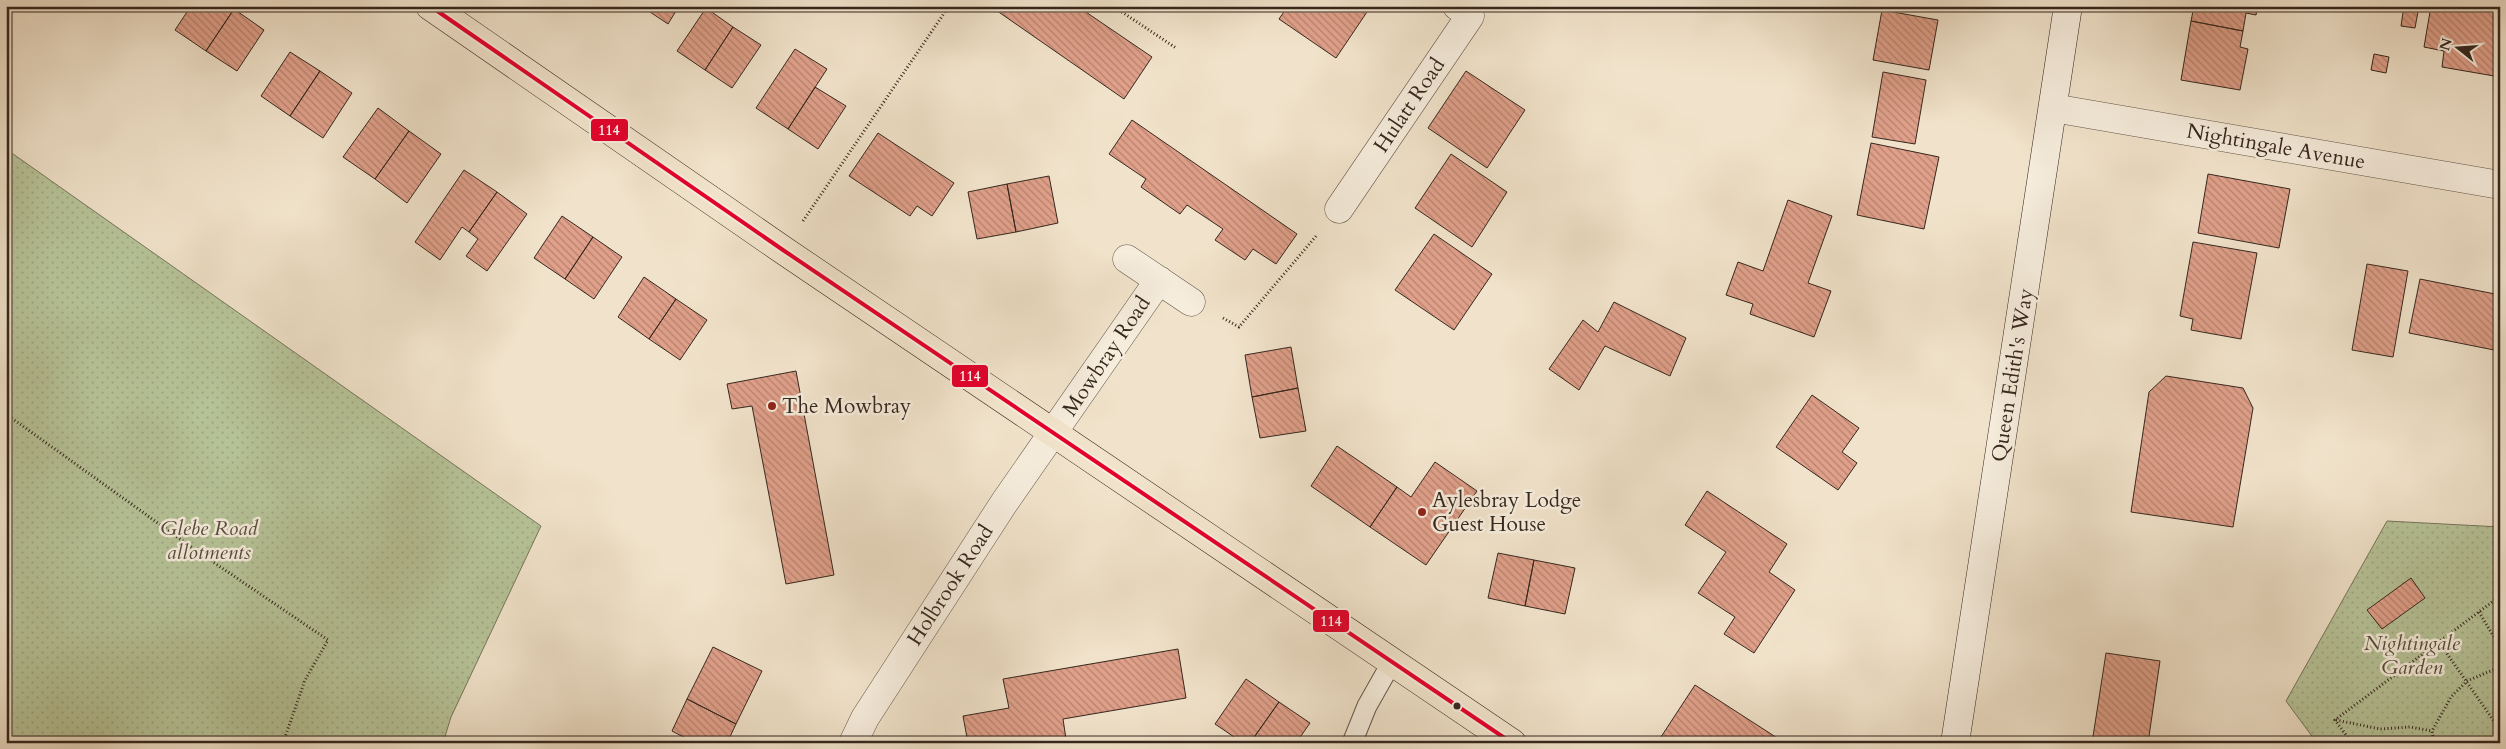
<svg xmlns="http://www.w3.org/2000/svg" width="2506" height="749" viewBox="0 0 2506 749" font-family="Cardo,serif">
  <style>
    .park { fill: url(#park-dots); stroke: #76765c }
    .building { fill: url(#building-back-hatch); stroke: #35271e }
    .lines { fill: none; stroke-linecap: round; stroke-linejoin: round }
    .lane-casing { stroke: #645649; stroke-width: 21 }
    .street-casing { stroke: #645649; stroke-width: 29 }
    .secondary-casing { stroke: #35271e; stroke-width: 29 }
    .primary-casing { stroke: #35271e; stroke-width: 29 }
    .path { stroke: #35271e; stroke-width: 3; stroke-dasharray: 1 2.5; stroke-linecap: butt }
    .lane { stroke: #f6eddd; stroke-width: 19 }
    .street { stroke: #f6eddd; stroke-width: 28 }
    .secondary { stroke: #f6eddd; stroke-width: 28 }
    .primary { stroke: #f1e3cb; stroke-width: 28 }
    .bus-1-casing { stroke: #f6eddd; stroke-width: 8 }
    .bus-1 { stroke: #e4002b; stroke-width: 4 }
    .poi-dot { fill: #8f2418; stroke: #f6eddd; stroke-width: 2 }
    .bus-dot { fill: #35271e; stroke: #f6eddd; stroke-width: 2 }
    .labels { text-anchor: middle; stroke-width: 5; stroke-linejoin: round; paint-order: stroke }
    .street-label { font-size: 21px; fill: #35271e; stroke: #f6eddd }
    .poi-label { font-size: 21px; fill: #35271e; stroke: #f6eddd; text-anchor: start }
    .park-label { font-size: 21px; font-style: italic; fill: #564e3d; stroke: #f6eddd }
    .line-badge { stroke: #f6eddd; stroke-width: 2 }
    .badge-label { font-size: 14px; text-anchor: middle; font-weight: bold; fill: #fff }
  </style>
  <defs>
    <pattern id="park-dots" width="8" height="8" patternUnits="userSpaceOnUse" patternTransform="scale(1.25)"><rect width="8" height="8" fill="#b7c499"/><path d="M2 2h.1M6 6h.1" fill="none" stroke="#9ea883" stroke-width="1.8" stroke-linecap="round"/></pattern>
    <pattern id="building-back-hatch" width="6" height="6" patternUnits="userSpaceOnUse" patternTransform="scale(1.25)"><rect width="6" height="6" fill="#e0a08a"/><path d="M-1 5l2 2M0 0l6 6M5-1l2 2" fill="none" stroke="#b68270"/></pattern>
  </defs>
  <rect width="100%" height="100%" fill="#f1e3cb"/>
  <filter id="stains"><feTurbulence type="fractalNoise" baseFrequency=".004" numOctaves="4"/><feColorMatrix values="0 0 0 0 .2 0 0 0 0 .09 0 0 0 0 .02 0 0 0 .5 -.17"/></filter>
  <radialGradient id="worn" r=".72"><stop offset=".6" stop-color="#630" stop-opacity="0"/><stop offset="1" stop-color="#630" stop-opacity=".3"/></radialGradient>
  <path class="park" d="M6,149l535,377 -90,191 -8,26h-437z
    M2387,521l113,6v216h-183l-31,-42z"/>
  <path class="building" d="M191,6h38l5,3 -28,42 -31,-21z
    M641,6h38l-11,18z
    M990,6h87l75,51 -28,42z
    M1288,6h83l-35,52 -57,-39z
    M2194,6h64l-2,9 -10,-2 -3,18 -52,-10z
    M2404,6h15l-4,22 -14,-2z
    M2431,6h69v71l-58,-10 2,-16 -20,-4z
    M706,8l27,19 -28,43 -28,-19z
    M234,9l30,21 -27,41 -31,-20z
    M1882,10l56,10 -9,50 -56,-10z
    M2191,21l52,10 -3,16 8,2 -8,41 -59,-10z
    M733,27l28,18 -29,43 -27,-18z
    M795,49l32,20 -39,60 -32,-21z
    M290,52l30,19 -30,45 -29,-20z
    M2374,54l15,3 -3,16 -15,-3z
    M320,71l32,22 -29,45 -33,-22z
    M1466,71l59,39 -38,58 -59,-40z
    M1883,72l43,8 -11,64 -43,-7z
    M815,87l31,19 -28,43 -30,-20z
    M378,108l31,23 -34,48 -32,-22z
    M1132,120l165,114 -21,30 -23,-15 -8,11 -30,-20 8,-11 -36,-24 -7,9 -39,-27 5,-8 -37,-25z
    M409,131l32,23 -34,49 -32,-24z
    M878,133l76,50 -22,33 -15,-10 -7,10 -61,-40z
    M1871,143l68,14 -15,72 -67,-14z
    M1451,154l56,38 -35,55 -57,-39z
    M464,170l33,22 -28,40 -7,-5 -22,33 -25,-18z
    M2208,174l82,15 -11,59 -81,-15z
    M1049,176l9,47 -42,9 -9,-48z
    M1007,184l9,48 -39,7 -9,-47z
    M497,192l30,22 -40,57 -21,-15 12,-17 -9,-7z
    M1788,200l44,16 -24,67 23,8 -17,46 -64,-23 3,-10 -27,-9 12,-33 25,9z
    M562,216l31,21 -28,42 -31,-21z
    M1434,234l58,40 -38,56 -59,-40z
    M593,237l29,20 -28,42 -29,-20z
    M2193,242l64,11 -16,86 -50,-9 2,-11 -13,-3z
    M2367,264l41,7 -15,86 -41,-7z
    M644,277l32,22 -27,40 -31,-22z
    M2420,279l80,16 -1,56 -90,-18z
    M676,299l31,21 -27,40 -31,-21z
    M1614,302l72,36 -16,38 -65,-30 -26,44 -30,-21 34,-49 15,12z
    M1291,347l7,41 -46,9 -7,-42z
    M796,371l38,204 -48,9 -34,-178 -20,3 -5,-25z
    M2166,376l77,12 10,20 -20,119 -102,-15 18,-120z
    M1298,388l8,43 -46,7 -8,-41z
    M1812,395l47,33 -17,24 15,11 -19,27 -62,-43z
    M1337,446l60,41 -27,40 -59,-41z
    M1435,462l42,29 -51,74 -56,-38 27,-40 14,10z
    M1707,491l80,53 -18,28 26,18 -41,63 -30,-19 11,-17 -37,-24 28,-41 -41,-27z
    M1498,553l36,7 -9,46 -37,-8z
    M1534,560l41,8 -10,46 -40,-8z
    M2411,578l14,20 -43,31 -15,-19z
    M713,647l49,24 -26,53 -49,-25z
    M1178,649l8,49 -123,21 3,20 -22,4h-76l-5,-27 46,-8 -6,-29z
    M2106,653l54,8 -12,82h-56z
    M1246,679l33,23 -29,41h-7l-28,-19z
    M1695,685l90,58h-128z
    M687,699l49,25 -9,19h-32l-23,-12z
    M1279,702l31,21 -14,20h-46z"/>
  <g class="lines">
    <defs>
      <path id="lane" d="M1352,743l15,-37 26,-46"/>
      <path id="street" d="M2053,108l447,77
        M1339,209l131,-193 -13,-10
        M1127,259l64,43
        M853,743l12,-25 139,-215 155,-223"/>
      <path id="secondary" d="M1955,743l113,-737"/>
      <path id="primary" d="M430,6l353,244 729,493"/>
    </defs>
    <use href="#lane" class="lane-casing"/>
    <use href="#street" class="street-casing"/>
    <use href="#secondary" class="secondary-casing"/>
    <use href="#primary" class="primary-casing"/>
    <path class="path" d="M1113,6l63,42
      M803,221l146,-215
      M1223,318l16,9 78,-92
      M6,414l188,135 134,91 -23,40 -22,63
      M2479,612l21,35
      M2439,642l61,88
      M2336,720l44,9 30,-2 22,4
      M2352,743l-17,-23 165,-124
      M2434,743l-2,-12 19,-34 16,-16 33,-14"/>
    <use href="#lane" class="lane"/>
    <use href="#street" class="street"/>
    <use href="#secondary" class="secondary"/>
    <use href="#primary" class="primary"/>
    <defs>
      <path id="bus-1" d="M430,6l353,244 729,493"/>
    </defs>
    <use href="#bus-1" class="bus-1-casing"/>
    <use href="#bus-1" class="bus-1"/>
  </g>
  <g class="poi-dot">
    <circle cx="772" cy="406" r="5"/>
    <circle cx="1422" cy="512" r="5"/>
  </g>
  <circle class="bus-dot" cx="1457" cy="706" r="4.5"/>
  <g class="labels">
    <g class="street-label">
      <text transform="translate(1409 105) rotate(-56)" y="7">Hulatt Road</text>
      <text transform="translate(2276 146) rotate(10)" y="7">Nightingale Avenue</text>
      <text transform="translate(1106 356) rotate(-56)" y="7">Mowbray Road</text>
      <text transform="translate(2012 375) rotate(-81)" y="7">Queen Edith's Way</text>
      <text transform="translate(950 585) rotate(-57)" y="7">Holbrook Road</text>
    </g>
    <g class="poi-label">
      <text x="782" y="413">The Mowbray</text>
      <text x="1432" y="507">Aylesbray Lodge<tspan x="1432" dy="24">Guest House</tspan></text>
    </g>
    <g class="park-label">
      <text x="209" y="535">Glebe Road<tspan x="209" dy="24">allotments</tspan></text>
      <text x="2412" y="650">Nightingale<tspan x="2412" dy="24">Garden</tspan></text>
    </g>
  </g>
  <g class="line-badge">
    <rect x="590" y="118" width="39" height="24" rx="5" fill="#e4002b"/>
    <rect x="951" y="364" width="38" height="24" rx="5" fill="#e4002b"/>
    <rect x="1312" y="609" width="38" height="24" rx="5" fill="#e4002b"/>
  </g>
  <g class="badge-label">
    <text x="609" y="135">114</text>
    <text x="970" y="381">114</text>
    <text x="1331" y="626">114</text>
  </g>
  <rect width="2506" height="749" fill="none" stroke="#f1e3cb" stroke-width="25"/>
  <rect x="8" y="8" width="2491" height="734" fill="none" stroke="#35271e" stroke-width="2.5"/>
  <rect x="12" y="12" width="2481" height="724" fill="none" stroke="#35271e"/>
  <g transform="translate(2458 48) rotate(287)" stroke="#f6eddd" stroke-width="4" paint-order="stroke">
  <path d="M0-4L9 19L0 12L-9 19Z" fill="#35271e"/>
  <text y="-8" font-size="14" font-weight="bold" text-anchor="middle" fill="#35271e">N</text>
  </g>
  <rect width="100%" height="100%" filter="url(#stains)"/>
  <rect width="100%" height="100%" fill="url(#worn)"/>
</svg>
